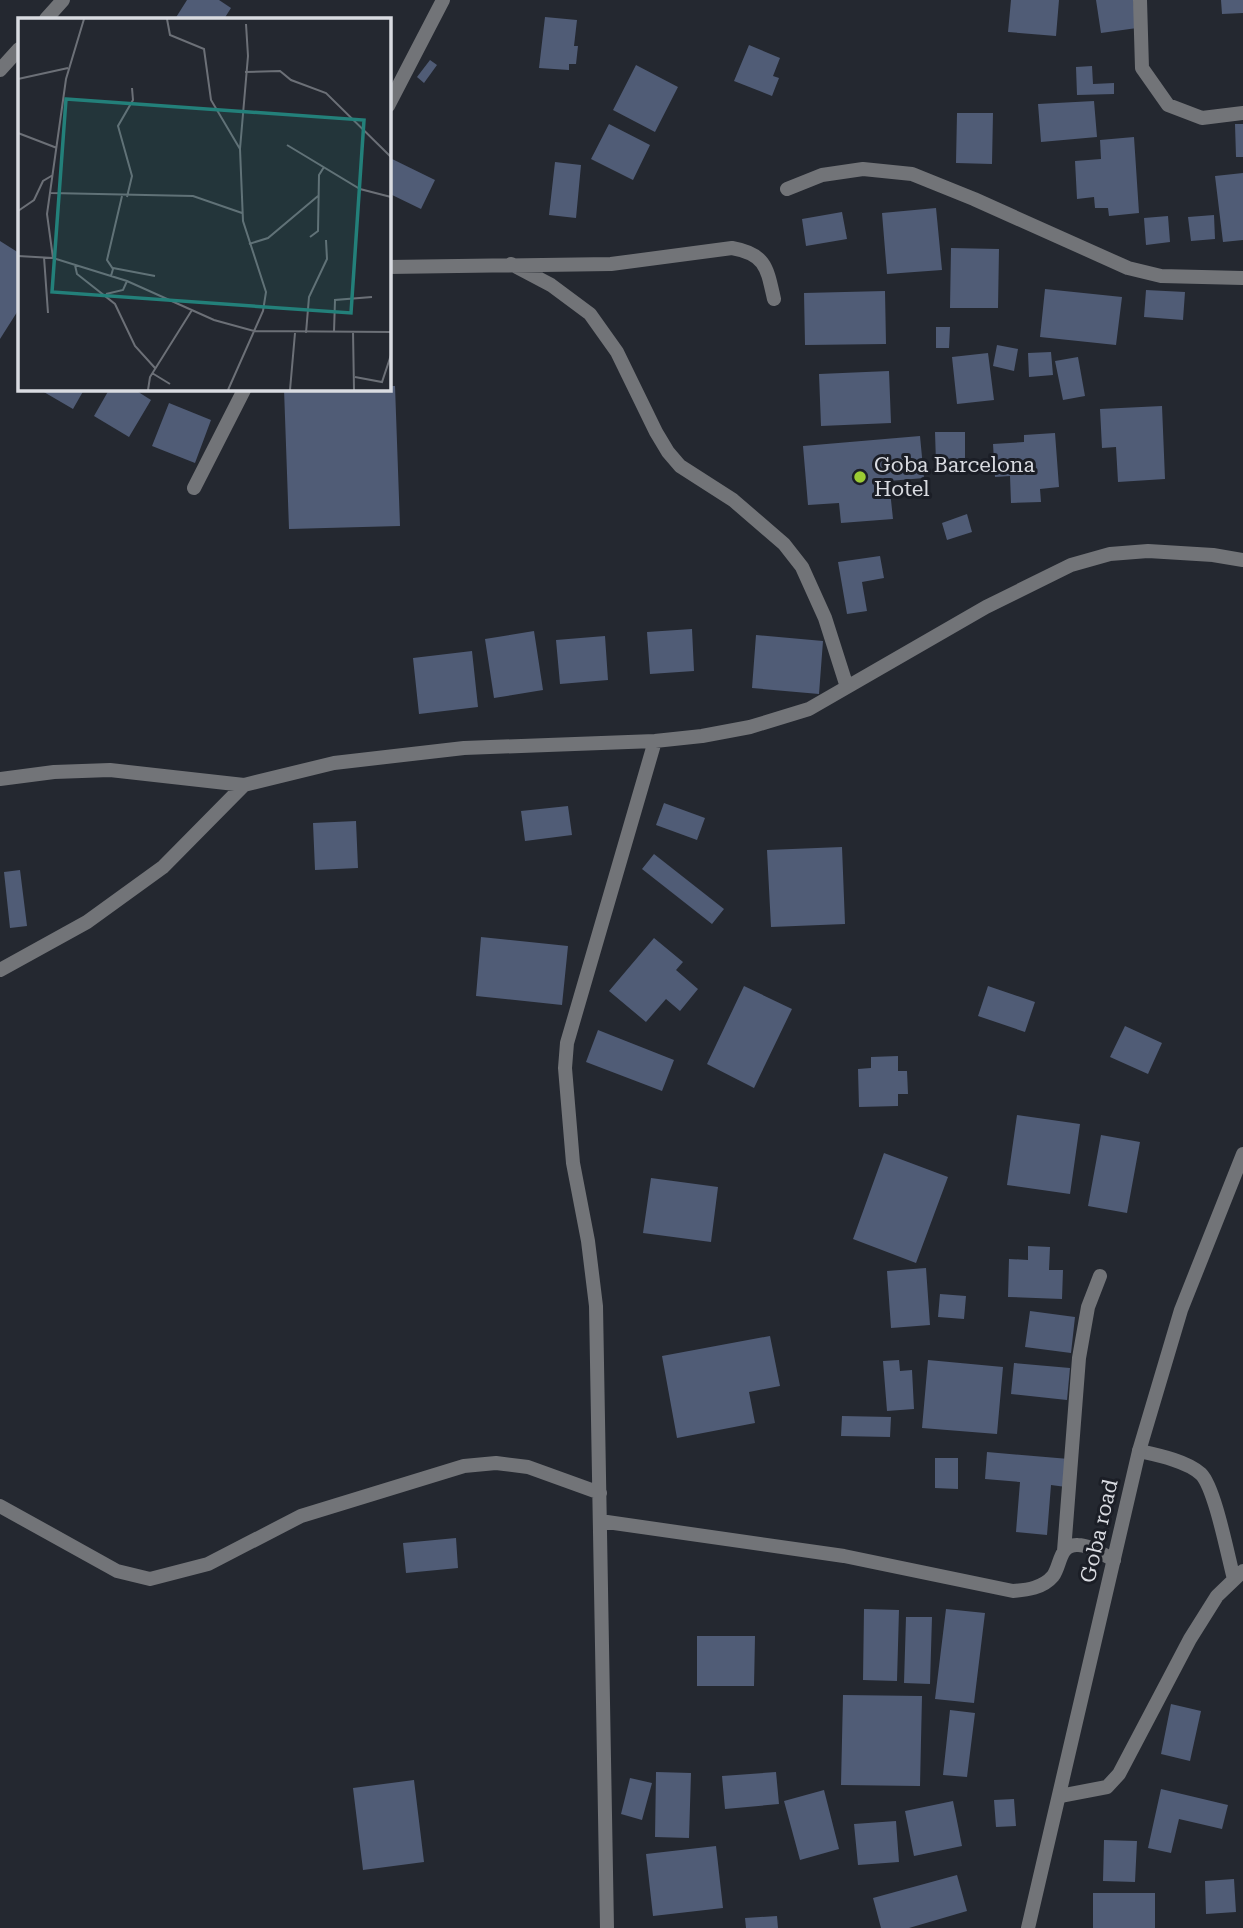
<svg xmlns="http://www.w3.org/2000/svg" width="1243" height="1928" viewBox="0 0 1243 1928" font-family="'Roboto Serif',serif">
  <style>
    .building { fill: #505c76 }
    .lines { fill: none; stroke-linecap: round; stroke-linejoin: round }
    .minor { stroke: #727478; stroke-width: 14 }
    .tertiary { stroke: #727478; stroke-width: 14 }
    .poi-dot { fill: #9bcb33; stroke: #1b1e26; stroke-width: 2.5 }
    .labels { text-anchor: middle; stroke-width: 6; stroke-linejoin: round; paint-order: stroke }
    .poi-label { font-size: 21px; fill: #d9dbe1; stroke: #1b1e26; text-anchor: start }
    .street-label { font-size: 21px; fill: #d9dbe1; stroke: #1b1e26 }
    .inset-road { fill: none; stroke: #6c7077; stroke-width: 2 }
    .view { fill: #23807a; fill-opacity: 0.15; stroke: #23807a; stroke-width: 3.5 }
    .inset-edge { fill: none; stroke: #d9dbe1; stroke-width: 3.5 }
  </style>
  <rect width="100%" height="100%" fill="#242830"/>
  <path class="building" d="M187,0h32l12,8 -7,11h-49z
    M1011,0h48l-3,36 -48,-4z
    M1096,0h37l4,28 -36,5z
    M1221,0h22v13l-21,1z
    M545,17l32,3 -3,26h4l-2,18h-7v6l-30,-2z
    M749,45l31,13 -7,18 6,2 -7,18 -38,-15z
    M430,60l7,5 -13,18 -7,-6z
    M636,65l42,22 -23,45 -42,-22z
    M1092,66l1,18 21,-1v11l-37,1 -1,-28z
    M1094,101l3,36 -56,5 -3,-38z
    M957,113h36l-1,51 -36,-1z
    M609,124l41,21 -17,35 -42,-21z
    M1235,124h8v33h-7z
    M1134,137l5,76 -30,3 -1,-8h-13l-1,-11 -17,2 -2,-38 26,-2 -1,-19z
    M388,157l47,23 -14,29 -33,-16z
    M555,162l26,3 -5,53 -27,-3z
    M1243,173v67l-20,2 -8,-66z
    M936,208l6,62 -55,4 -5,-61z
    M842,212l5,27 -41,7 -4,-27z
    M1214,215l1,24 -24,2 -3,-24z
    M1168,216l2,26 -24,3 -2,-27z
    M0,241l19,12v56l-19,30z
    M951,248l48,1 -1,59h-48z
    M1045,289l77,8 -6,48 -76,-8z
    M1146,290l39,2 -2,28 -39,-3z
    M885,291l1,53 -81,1 -1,-52z
    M936,327h14l-1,21h-13z
    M997,345l21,4 -4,22 -21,-5z
    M1051,352l2,23 -24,2 -1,-24z
    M988,353l6,47 -37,4 -5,-47z
    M1078,357l7,39 -22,4 -8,-39z
    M889,371l2,52 -70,3 -2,-52z
    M388,386h7l5,140 -111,3 -5,-140 104,-1z
    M37,388h48l-12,21z
    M110,388h22l19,12 -22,37 -35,-21z
    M169,403l42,17 -16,43 -43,-17z
    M1162,406l3,73 -47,3 -2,-35 -14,1 -2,-39z
    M935,432h30v30l-29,1z
    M1055,433l4,54 -19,2 1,13 -30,1 -1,-27 -15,1 -2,-33 31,-2v-7z
    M920,436l4,42 -35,3 4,38 -52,4 -2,-20 -31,2 -5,-59z
    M967,514l5,18 -25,8 -5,-17z
    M880,556l4,22 -22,4 5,29 -20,3 -9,-52z
    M692,629l2,42 -44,3 -3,-42z
    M534,631l9,59 -49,8 -9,-59z
    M756,635l67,6 -4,53 -67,-6z
    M605,636l3,44 -48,4 -4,-44z
    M472,651l6,56 -59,7 -6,-56z
    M664,803l41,15 -8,22 -41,-15z
    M568,806l4,29 -47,6 -4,-30z
    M356,821l2,47 -43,2 -2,-47z
    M842,847l3,77 -74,3 -4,-77z
    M654,854l70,55 -12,15 -70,-55z
    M20,870l7,56 -17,2 -6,-56z
    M481,937l87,9 -6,59 -86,-9z
    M654,938l29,24 -7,8 22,19 -18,22 -14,-12 -20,23 -37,-31z
    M744,986l48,23 -38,79 -47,-24z
    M988,986l47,16 -10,30 -47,-16z
    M1125,1026l37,17 -14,31 -38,-17z
    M598,1030l76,30 -12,31 -76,-29z
    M898,1056v15h9l1,23h-10v12l-39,1 -1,-38 13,-1v-11z
    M1017,1115l63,9 -10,70 -63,-9z
    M1101,1135l39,7 -13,71 -39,-7z
    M884,1153l64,24 -32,86 -63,-24z
    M651,1178l67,9 -7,55 -68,-9z
    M1028,1246l22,1 -1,23h14l-1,29 -54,-2 1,-38 19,1z
    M926,1268l4,57 -39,3 -4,-57z
    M940,1294l26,2 -2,23 -26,-2z
    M1030,1311l45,6 -4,36 -46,-6z
    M770,1336l10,50 -31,6 6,31 -78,15 -15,-82z
    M899,1360l1,11 12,-1 2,39 -27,2 -4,-50z
    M928,1360l75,7 -6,67 -75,-6z
    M1014,1363l56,5 -3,32 -56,-6z
    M842,1416l49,1 -1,20 -49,-1z
    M987,1452l82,7 -3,28 -15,-2 -4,50 -31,-3 4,-50 -35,-3z
    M935,1458h23v31l-23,-1z
    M456,1538l2,30 -52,5 -3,-30z
    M864,1609l35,1 -2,71 -34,-1z
    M946,1609l39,4 -11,90 -39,-4z
    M906,1617h26l-2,67 -26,-1z
    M697,1636h58l-1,50h-57z
    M843,1695l79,1 -2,90 -79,-1z
    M1171,1704l30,7 -11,50 -29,-7z
    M950,1710l25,3 -8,64 -24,-2z
    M656,1772l35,1 -2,65 -34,-1z
    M776,1772l3,32 -54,5 -3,-33z
    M630,1778l22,5 -10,37 -21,-6z
    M414,1780l10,82 -61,8 -10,-82z
    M1161,1789l67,16 -6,24 -43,-10 -8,34 -23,-5z
    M824,1790l15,59 -39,11 -16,-59z
    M1014,1799l2,27 -20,1 -2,-27z
    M953,1801l9,45 -48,10 -9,-45z
    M896,1821l3,41 -41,3 -4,-41z
    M1104,1840l33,1 -2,41 -32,-1z
    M716,1846l7,62 -70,8 -7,-62z
    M957,1875l10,36 -58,17h-28l-8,-30z
    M1234,1879l2,33 -30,2 -1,-33z
    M1093,1893h62v35h-62z
    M777,1916l1,12h-32l-1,-10z"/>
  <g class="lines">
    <path class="minor" d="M1140,0l2,68 26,37 34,13 41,-5
      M46,19l17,-19
      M0,70l19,-21
      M388,106l55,-106
      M787,189l35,-14 41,-6 49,5 62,25 154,69 33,8 82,2
      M511,264l40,21 39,29 27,38 39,80 12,20 12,14 53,34 51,44 18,23 23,51 22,69
      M388,267l223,-3 121,-16c34,6 35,20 42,51
      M194,488l51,-100
      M0,779l54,-7 56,-2 134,15 90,-22 130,-15 191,-7 47,-5 48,-9 59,-18 177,-102 85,-42 39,-11 38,-3 65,4 30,5
      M0,970l87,-48 76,-55 81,-82
      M1139,1451c18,4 48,10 62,23 14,14 27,83 33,105
      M0,1506l117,65 33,8 58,-15 93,-48 163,-50 32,-3 32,4 72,26
      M600,1521l244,35 169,35c14,-1 30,-3 40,-15 8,-11 6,-32 25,-31 12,0 25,10 36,15
      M1064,1551l15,-193 9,-51 12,-31
      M1060,1796l47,-9 12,-13 71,-135 27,-43 26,-25
      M607,1928l-11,-622 -8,-65 -15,-78 -8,-95 2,-25 88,-302"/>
    <path class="tertiary" d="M1028,1928l111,-477 42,-141 62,-156"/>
  </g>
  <circle class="poi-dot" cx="860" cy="477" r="7"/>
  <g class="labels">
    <g class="poi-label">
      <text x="874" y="472">Goba Barcelona<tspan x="874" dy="24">Hotel</tspan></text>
    </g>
    <g class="street-label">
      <text transform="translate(1099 1531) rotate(-77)" y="7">Goba road</text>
    </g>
  </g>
  <g transform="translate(18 18)">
    <rect width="373" height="373" fill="#242830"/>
    <path class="inset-road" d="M149,1l3,16 34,14 7,51 29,49M227,54l35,-1 11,9 35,13 65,64M0,61l50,-11M0,115l39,15M269,127l73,44 31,8M33,175l142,3 49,17M109,179l5,-21 -14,-50 15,-26 -1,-12M0,193l16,-11 9,-19 10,-6M292,219l8,-6 1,-56 5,-8M231,226l19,-6 50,-42M0,238l35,2 74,23 87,39 40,11 137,1M26,239l4,56M35,240l-6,-44 19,-135 18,-60M57,247l2,9 38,30 20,42 20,22M95,250l42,8M93,258l2,-7 -6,-9 15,-64M88,276l17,-4 4,-9M335,313l1,59M316,314l1,-32 37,-3M288,315l3,-36 18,-38 -1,-19M134,355l18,11M337,359l27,5 9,-27M130,372l2,-13 42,-67M210,372l35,-79 3,-19 -23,-71 -3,-72 8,-93 -2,-32M272,372l5,-57"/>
    <path class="view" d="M48,81l298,21 -13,193 -299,-21z"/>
    <rect width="373" height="373" class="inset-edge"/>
  </g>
</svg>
